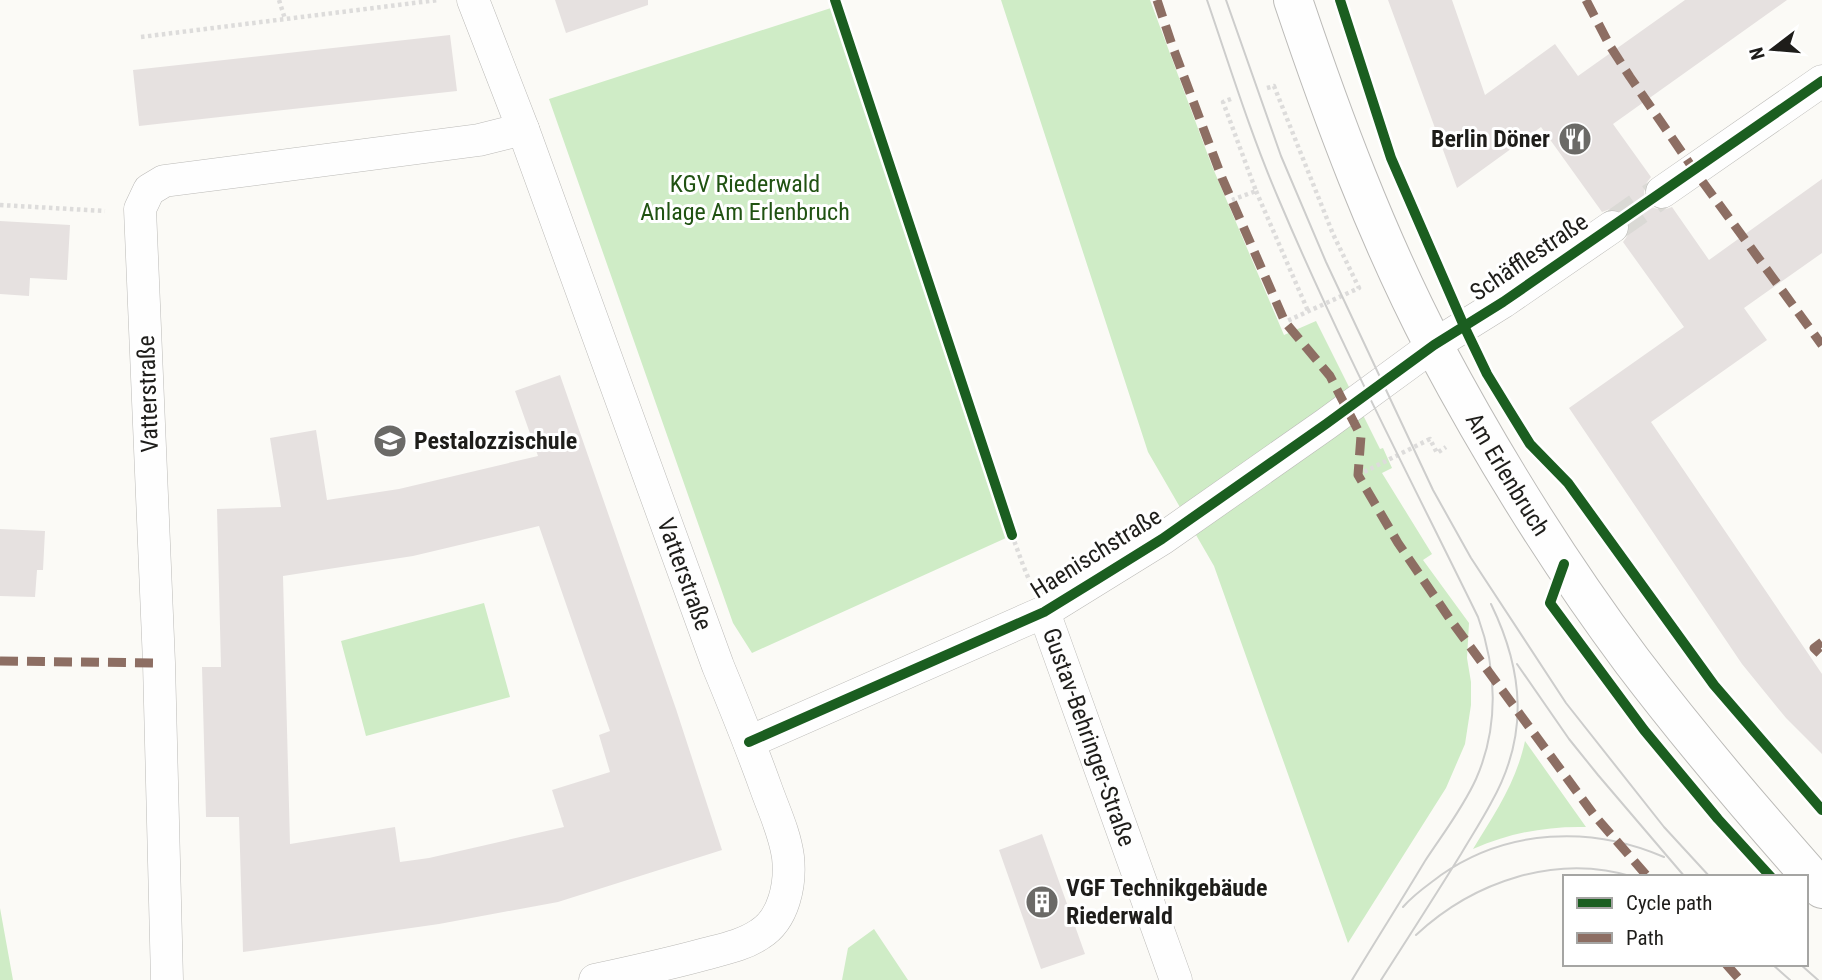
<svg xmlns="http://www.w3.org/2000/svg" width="1822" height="980" viewBox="0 0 1822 980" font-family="'Roboto Condensed',sans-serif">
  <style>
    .green { fill: #cfecc6 }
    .building { fill: #e6e1e0; fill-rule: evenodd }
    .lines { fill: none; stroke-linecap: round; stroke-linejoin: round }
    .minor-tunnel { stroke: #dad9d5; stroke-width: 32; stroke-dasharray: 32 16; stroke-linecap: butt }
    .minor-casing { stroke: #bbbab7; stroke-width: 33 }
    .secondary-casing { stroke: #bbbab7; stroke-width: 40 }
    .path { stroke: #dddcdb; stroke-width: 4.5; stroke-dasharray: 3.5 3.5; stroke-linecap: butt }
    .minor { stroke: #fefefe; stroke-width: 32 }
    .secondary { stroke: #fefefe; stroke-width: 38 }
    .tram { stroke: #cdcdcc; stroke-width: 2 }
    .quiet { stroke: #8d6e63; stroke-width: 9; stroke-dasharray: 18 9; stroke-linecap: butt }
    .cycleway-casing { stroke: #fff; stroke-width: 15 }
    .cycleway { stroke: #1b5e20; stroke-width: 10 }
    .labels { text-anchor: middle; stroke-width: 6; stroke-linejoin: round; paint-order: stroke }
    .poi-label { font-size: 24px; font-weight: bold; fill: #1e1d1a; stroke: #fff; text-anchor: start }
    .park-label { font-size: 24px; fill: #205212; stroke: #fff }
    .street-label { font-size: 24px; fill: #1e1d1a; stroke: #fff }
  </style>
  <rect width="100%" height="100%" fill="#fbfaf6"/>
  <path class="green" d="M1001,0h149l62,166 72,169 32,-14 64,128 3,-1 9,20 -10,5 50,81 -9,6 46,63 -2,35 4,24v23l-6,39 -19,44 -98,155 -134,-377 -66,-114z
    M841,1l176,532 -265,120 -19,-30 -184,-524 282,-91z
    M484,603l26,94 -144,39 -25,-95z
    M1525,741l61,86c-40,-1 -76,6 -113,22 22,-36 43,-66 52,-108z
    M0,908l13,72h-13z
    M874,929l34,51h-66l6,-32z"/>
  <path class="building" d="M555,0h93v5l-82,28z
    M1388,0h64l33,95 70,-51 23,32 107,-76h102l-174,124 38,53 -6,8 -1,8 3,10 7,5 9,2 9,-3 37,53 113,-81v74l-78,55 23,32 -116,82 171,252v80l-36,-36 -44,-54 -173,-256 115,-81 -61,-85 5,-7 2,-9 -3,-9 -8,-7 -9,-1 -8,3 -61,-85 -84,61z
    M450,35l7,56 -318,35 -6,-56z
    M0,221l70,4 -3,55 -37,-2 -1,18 -29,-2z
    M560,375l116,334 46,141 -164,52 -119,22 -196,28 -4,-135h-33l-4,-150h19l-4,-158 64,-2 -11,-69 46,-8 11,70 72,-11 139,-33 -23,-65zM539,526l71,205 -11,4 11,37 -58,18 12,37 -135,31 -29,4 -5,-35 -105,17 -7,-268 130,-20z
    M0,529l45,2 -2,39h-6l-2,27 -35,-1z
    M1042,834l43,120 -44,15 -42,-119z"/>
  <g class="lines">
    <path class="minor-tunnel" d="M1612,227l50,-35"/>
    <defs>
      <g id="minor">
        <path id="s1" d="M473,0l50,129 195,537c17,41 34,83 49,125 8,22 18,43 21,66 3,27 -4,62 -28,77 -16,11 -36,15 -55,20 -36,10 -73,18 -110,26"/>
        <path d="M1662,192l160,-111"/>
        <path id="s2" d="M1044,612l132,368"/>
        <path d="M749,742l295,-130 118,-73 164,-115 108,-79 69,-43 109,-75"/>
        <path d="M167,980l-8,-317 -19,-454 9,-19 15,-9 315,-41 44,-11"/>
      </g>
      <g id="secondary">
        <path id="s3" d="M1293,0c40,119 84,237 142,348 58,109 123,214 197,313 60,79 124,154 190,228"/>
      </g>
    </defs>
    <use href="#minor" class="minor-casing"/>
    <use href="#secondary" class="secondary-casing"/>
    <path class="path" d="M279,0l6,19
      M141,37l297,-37
      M1267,88l7,-2 59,148 26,54 -74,34
      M1231,99l-8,3 33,89 -24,9
      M1256,191l52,120
      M0,205l105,6
      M1358,475l72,-36 7,14 9,-6
      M1012,535l11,30 7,17"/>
    <use href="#minor" class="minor"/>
    <use href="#secondary" class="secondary"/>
    <path class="tram" d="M1207,0c23,67 44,135 72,200 60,142 131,278 199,417 19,52 21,110 -2,162 -13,29 -34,56 -51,82 -24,40 -49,79 -73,119
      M1226,0l55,156 45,106 107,228 38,68 95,145 98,124 46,50
      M1517,664l52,75 29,36 87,102
      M1403,907c11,-13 25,-22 38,-32 66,-46 150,-50 223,-18
      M1416,935c58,-54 141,-82 218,-58
      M1772,964l18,16
      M1800,964l18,16
      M1381,980c27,-42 54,-84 80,-126 10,-17 21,-34 30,-51 38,-67 33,-131 0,-199"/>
    <path class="quiet" d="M1157,0l15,45 50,133 63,144 45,54 31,60 -3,39 40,68 54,79 142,193 54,62
      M1586,0l24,46 20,31 64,93 128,175
      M1822,642l-8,6 8,8
      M0,661l159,2
      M1726,964l14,16"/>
    <defs>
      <path id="cycleway" d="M835,0l177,535
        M1340,0l51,158 73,168 23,48 22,36 21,34 38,39 146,202 108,125
        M1564,564l-14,39 94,127 74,89 53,58
        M749,742l295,-130 52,-32 66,-41 164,-115 108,-79 69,-43 319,-221"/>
    </defs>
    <use href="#cycleway" class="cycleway-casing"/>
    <use href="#cycleway" class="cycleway"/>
  </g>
  <defs>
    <symbol id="restaurant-disc" viewBox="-11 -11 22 22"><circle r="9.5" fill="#6b6a67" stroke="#fff"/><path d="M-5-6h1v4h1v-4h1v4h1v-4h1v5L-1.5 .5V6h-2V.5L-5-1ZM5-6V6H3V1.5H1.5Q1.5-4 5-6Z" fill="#fff"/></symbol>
    <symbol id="school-disc" viewBox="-11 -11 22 22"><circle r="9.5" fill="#6b6a67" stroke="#fff"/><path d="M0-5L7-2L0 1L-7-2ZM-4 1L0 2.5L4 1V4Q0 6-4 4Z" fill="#fff"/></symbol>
    <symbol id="building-disc" viewBox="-11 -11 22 22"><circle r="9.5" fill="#6b6a67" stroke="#fff"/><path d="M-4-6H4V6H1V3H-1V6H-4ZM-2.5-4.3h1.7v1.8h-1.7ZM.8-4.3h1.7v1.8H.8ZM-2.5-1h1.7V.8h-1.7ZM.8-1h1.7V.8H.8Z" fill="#fff"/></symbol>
  </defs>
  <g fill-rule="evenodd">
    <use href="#restaurant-disc" x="1556" y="120" width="38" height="38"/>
    <use href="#school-disc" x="371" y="422" width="38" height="38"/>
    <use href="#building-disc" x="1023" y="883" width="38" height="38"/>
  </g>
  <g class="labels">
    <g class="poi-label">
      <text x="1550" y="147" text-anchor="end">Berlin Döner</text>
      <text x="414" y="449">Pestalozzischule</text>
      <text x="1066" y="896">VGF Technikgebäude<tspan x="1066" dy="28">Riederwald</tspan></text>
    </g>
    <g class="park-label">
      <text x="745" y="192">KGV Riederwald<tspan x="745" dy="28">Anlage Am Erlenbruch</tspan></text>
    </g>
    <g class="street-label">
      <text transform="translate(1529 257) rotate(-34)" y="8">Schäfflestraße</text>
      <text transform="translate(148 394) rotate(-92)" y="8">Vatterstraße</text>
      <text dy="8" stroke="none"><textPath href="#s3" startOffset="522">Am Erlenbruch</textPath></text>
      <text transform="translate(1096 553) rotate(-32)" y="8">Haenischstraße</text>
      <text dy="8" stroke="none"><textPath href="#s1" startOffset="612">Vatterstraße</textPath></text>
      <text dy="8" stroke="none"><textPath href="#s2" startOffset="133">Gustav-Behringer-Straße</textPath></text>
    </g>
  </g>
  <rect x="1563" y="875" width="245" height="91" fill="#ffffff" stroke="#a5a5a3" stroke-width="2"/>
  <rect x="1577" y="898" width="35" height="10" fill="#1b5e20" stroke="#a5a5a3" stroke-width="2"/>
  <text x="1626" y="910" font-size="21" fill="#1e1d1a">Cycle path</text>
  <rect x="1577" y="933" width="35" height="10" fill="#8d6e63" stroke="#a5a5a3" stroke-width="2"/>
  <text x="1626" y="945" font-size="21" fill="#1e1d1a">Path</text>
  <g transform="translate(1773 49) rotate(254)" stroke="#ffffff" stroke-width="5" paint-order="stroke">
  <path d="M0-5L12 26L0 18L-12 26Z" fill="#1e1d1a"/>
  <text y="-10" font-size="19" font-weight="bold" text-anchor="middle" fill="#1e1d1a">N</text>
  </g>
</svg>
